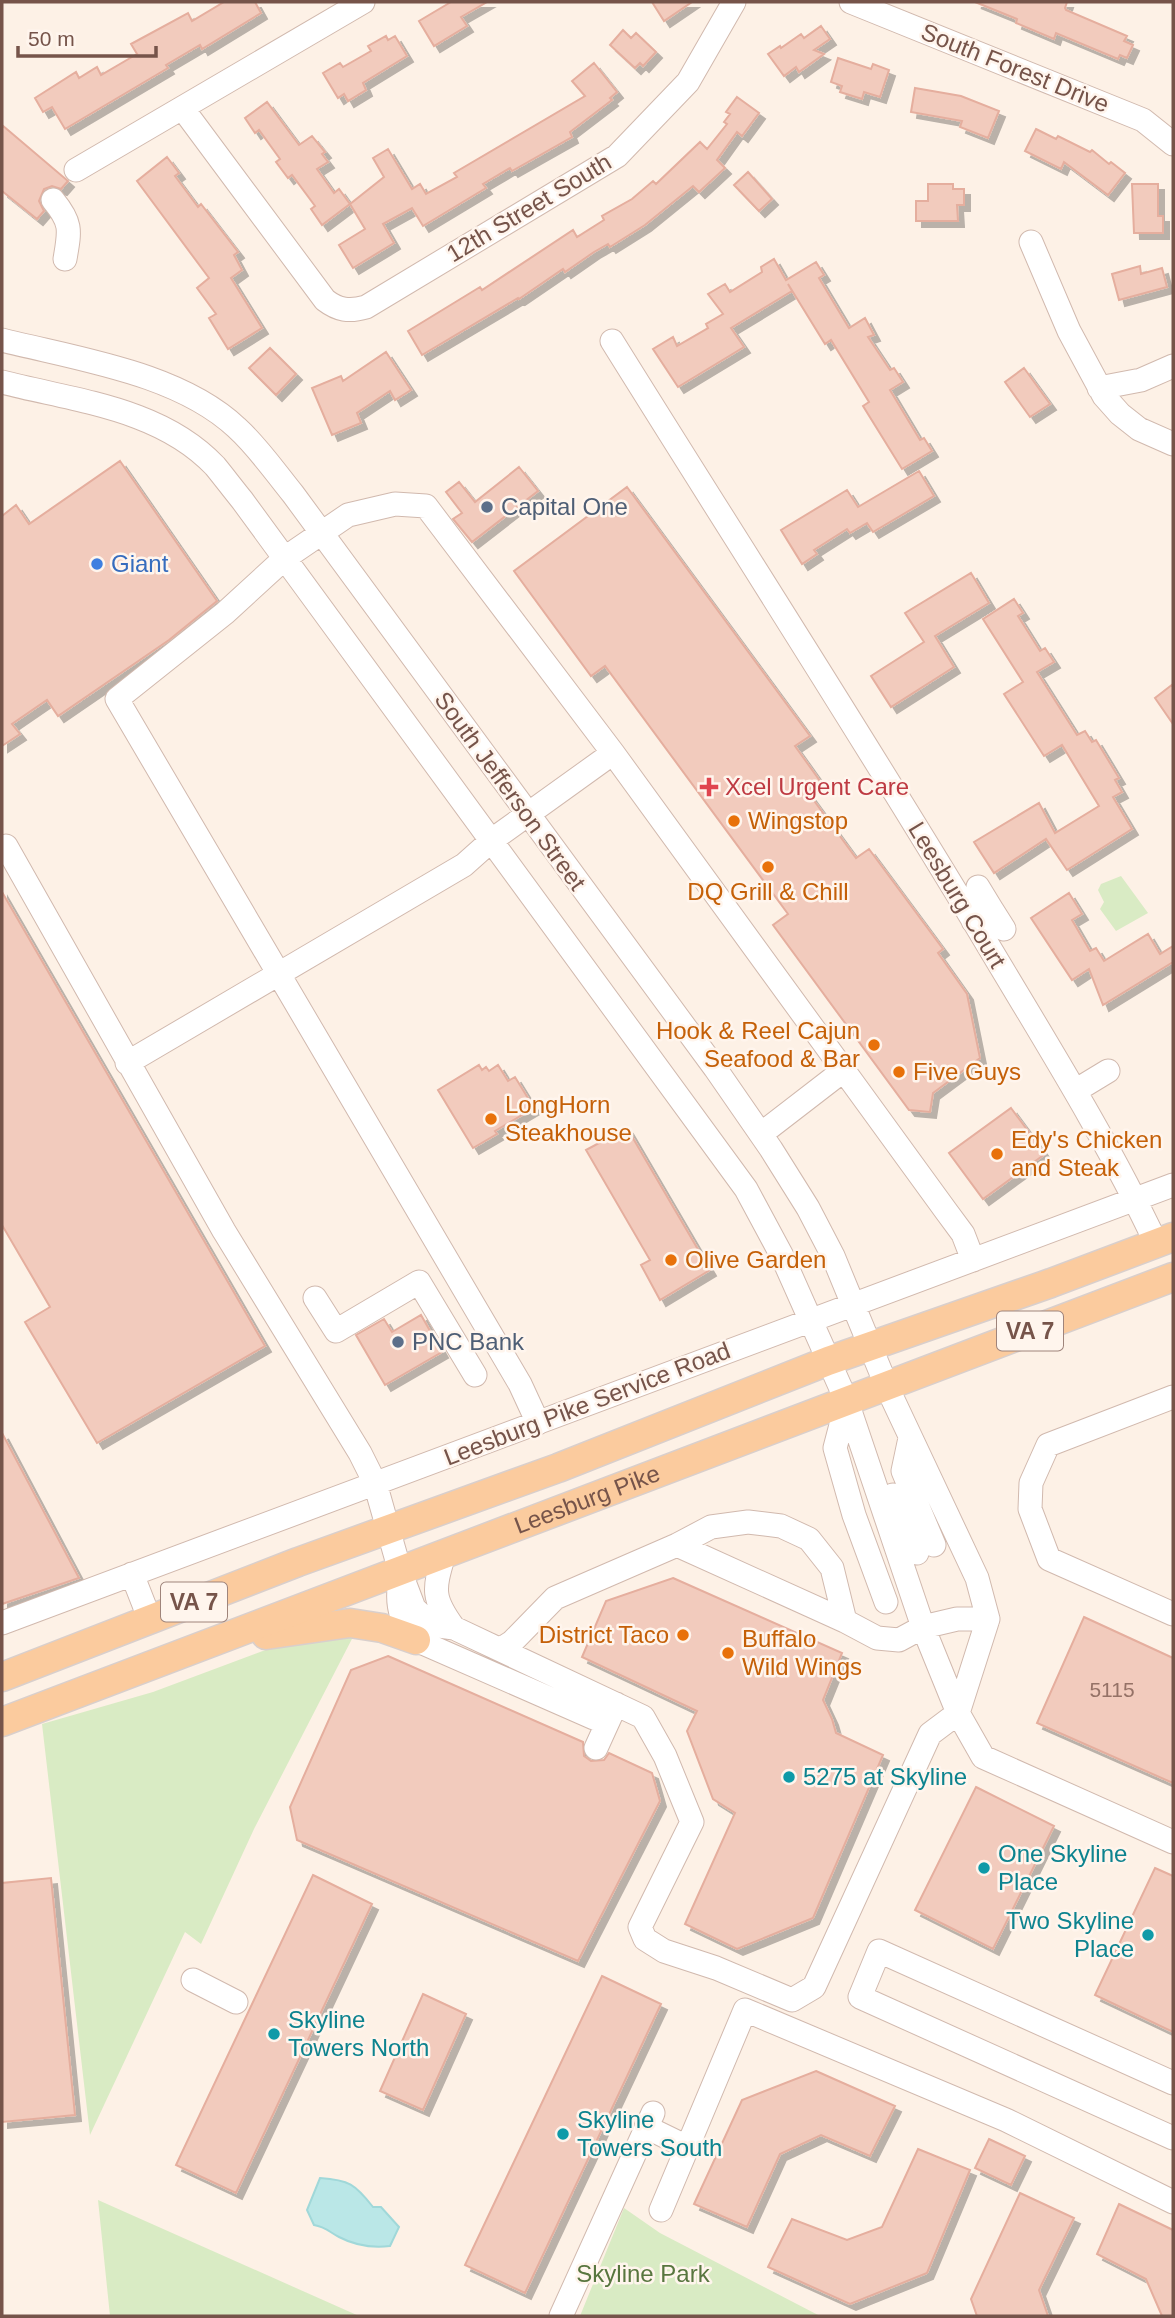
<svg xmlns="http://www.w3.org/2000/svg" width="1175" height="2318" viewBox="0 0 1175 2318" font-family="Arial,sans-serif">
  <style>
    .green { fill: #d9ebc4 }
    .water { fill: #bae7e7; stroke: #a0d8d9; stroke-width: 2 }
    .building { fill: #f2cbbd; stroke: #e5ae9e; stroke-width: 2; filter: url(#shadow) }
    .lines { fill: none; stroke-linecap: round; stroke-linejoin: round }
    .minor-casing { stroke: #d1b9ae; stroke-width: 25 }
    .major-casing { stroke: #d9cfcc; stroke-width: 31 }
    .minor { stroke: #fff; stroke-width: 23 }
    .major { stroke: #fbcb9e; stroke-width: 28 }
    .service-dot { fill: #5c6f8a; stroke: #fff5ed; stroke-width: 2.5 }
    .shop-dot { fill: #3f7fe0; stroke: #fff5ed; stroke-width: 2.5 }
    .health-dot { fill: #e0444e; stroke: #fff5ed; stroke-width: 2.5 }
    .food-dot { fill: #e8710a; stroke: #fff5ed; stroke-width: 2.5 }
    .culture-dot { fill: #0f9aa8; stroke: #fff5ed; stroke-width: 2.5 }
    .labels { text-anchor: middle; stroke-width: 5; stroke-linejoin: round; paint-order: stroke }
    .number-label { font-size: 21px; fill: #957267 }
    .shield { fill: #fff5ed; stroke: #9f847b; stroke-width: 2 }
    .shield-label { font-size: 23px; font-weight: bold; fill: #76544a }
    .street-label { font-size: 24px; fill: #76544a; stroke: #fff5ed }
    .service-label { font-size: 24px; fill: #4e5e75; stroke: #fff5ed; text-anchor: start }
    .shop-label { font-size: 24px; fill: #366cbe; stroke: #fff5ed; text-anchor: start }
    .health-label { font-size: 24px; fill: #be3a42; stroke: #fff5ed; text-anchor: start }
    .food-label { font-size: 24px; fill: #c56008; stroke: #fff5ed; text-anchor: start }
    .culture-label { font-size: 24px; fill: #0d838f; stroke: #fff5ed; text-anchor: start }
    .park-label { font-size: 24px; fill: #58763f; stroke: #fff5ed }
  </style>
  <defs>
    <filter id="shadow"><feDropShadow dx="6" dy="6" stdDeviation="0" flood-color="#0004"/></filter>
  </defs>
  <rect width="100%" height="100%" fill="#fdf1e6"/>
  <path class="green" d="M1121,876l27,37 -32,18 -16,-22 4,-7 -6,-12 3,-6z
    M355,1633l-101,196 -53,115 -16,-12 -95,203 -48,-411 111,-32 134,-50z
    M98,2200l261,116h-249z
    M624,2208l36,25 160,83h-240z"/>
  <path class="water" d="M320,2178c29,2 35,6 53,29h8l18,20 -9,19c-18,2 -34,0 -51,-9 -10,-5 -13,-10 -25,-12l-7,-15z"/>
  <path class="building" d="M224,2h31l6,11 -59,36 -2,-4 -34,20 2,3 -103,61 -13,-22 -9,5 -8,-14 41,-26 3,6 18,-11 4,8 36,-21 -6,-10 57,-31 4,8z
    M451,2h36l-26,15 6,9 -33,20 -15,-25z
    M652,2h40l-28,19z
    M975,2h92l-2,6 1,2 61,26 -3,5 9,4 -6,13 -7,-3 -2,4 -62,-26 -2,6 -38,-16 1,-4z
    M821,26l9,13 -16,11 10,4 -25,18 -3,-5 -12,9 -16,-22 12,-8 1,2 20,-14 3,4z
    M623,30l8,8 5,-5 20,19 -13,14 -3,-3 -5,5 -25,-23z
    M386,36l2,4 7,-4 12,20 -44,27 3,7 -18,11 -4,-7 -6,4 -15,-25 17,-10 3,4 28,-16 -3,-5z
    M838,58l33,11 2,-5 16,6 -9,27 -16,-5 -2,7 -22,-7 2,-6 -11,-4z
    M594,63l23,29 -7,6 2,2 -42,32 2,5 -60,34 -2,-3 -27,16 3,4 -63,38 -11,-18 -29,16 11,19 -41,25 -14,-23 26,-16 -15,-25 -28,21 -11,-16 4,-3 -23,-31 -4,3 -12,-16 4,-3 -21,-29 -4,3 -10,-15 22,-16 32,43 13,-9 13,16 -3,2 6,8 -11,7 17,24 5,-4 11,15 34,-27 -11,-19 15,-9 24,40 8,-5 6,10 31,-17 -3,-4 131,-77 -13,-15z
    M915,88l46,8 38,15 -11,27 -28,-11 2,-6 -51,-9z
    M737,97l22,16 -17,23 -5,-4 -20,28 8,8 -26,24 -6,-6 -48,39 -35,22 -2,-3 -14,8 -29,20 -2,-3 -44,30 -1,-1 -96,57 -14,-24 72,-44 2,3 91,-60 4,7 27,-17 -2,-4 30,-17 21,-18 3,3 44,-42 7,7 20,-25 -3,-2 6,-8 -4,-2z
    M2,125l66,56 -7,8 -9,-3 -8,3 -5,12 5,10 -7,8 -35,-28z
    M1036,129l20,10 2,-3 32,16 2,-2 17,14 2,-2 14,11 -17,22 -44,-33 -3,7 -36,-18z
    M167,157l12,16 -4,3 23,31 3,-3 37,48 -4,3 8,15 -11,8 31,50 -34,21 -19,-31 7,-4 -19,-26 12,-10 -72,-97z
    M748,172l24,27 -13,12 -25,-26z
    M928,184h25v5h11v16h-7l1,16h-42v-20h12z
    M1132,184h26v32h5v17h-29z
    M774,259l12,21 30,-18 8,13 -5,3 30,50 16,-10 9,17 -6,2 22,33 4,-2 9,14 -13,8 30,50 4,-2 8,13 -30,18 -39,-63 6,-4 -38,-62 -6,4 -37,-60 4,7 -61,37 13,19 -66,40 -25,-38 20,-12 4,9 31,-18 -2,-4 17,-10 -15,-20 17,-10 5,8 32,-20 -1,-5z
    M1140,266l1,8 21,-6 5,19 -48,13 -7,-26z
    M270,348l26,26 -20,21 -27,-27z
    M386,352l25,38 -16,10 -5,-9 -33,22 4,10 -29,12 -20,-47 29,-12 2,5z
    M1024,368l26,36 -20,13 -25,-35z
    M120,461l97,140 -48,39 -111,76 -11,-16 -35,24 8,10 -18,12v-230l14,-11 13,19z
    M519,467l19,24 -66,51 -19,-23 9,-6 -16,-21 13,-10 16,20z
    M919,471l15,25 -61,36 -6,-9 -17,10 -3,-4 -33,21 3,4 -15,10 -21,-34 66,-40 11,17z
    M627,487l183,249 -15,10 25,35 -13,10 49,67 13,-9 74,100 -5,4 29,41 13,64 -47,35 -3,19 -21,-2 -136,-185 15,-11 -183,-248 -14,10 -77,-105z
    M971,573l18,30 -54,33 19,31 -63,40 -20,-31 53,-34 -19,-29z
    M1014,599l9,14 -5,3 22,35 5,-3 9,14 -17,10 40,63 8,-4 7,11 4,-2 23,38 -4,2 7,12 -9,5 19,32 -65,41 -21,-31 -52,34 -20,-31 65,-39 16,30 44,-27 -37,-61 -18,11 -40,-62 19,-12 -40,-63z
    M1173,684v40l-18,-26z
    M2,892l263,454 -168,97 -72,-121 25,-15 -48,-82z
    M1069,893l13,21 -10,6 18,31 6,-3 8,13 44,-27 12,20 13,-8v16l-70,43 -14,-36 -17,11 -41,-62z
    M479,1065l3,5 4,-3 3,4 9,-6 10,16 7,-4 19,31 -39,23 2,3 -24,14 -35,-58z
    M1011,1108l34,46 -62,45 -34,-46z
    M627,1128l83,142 -50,30 -19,-35 9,-5 -64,-110z
    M421,1315l21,37 -57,33 -29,-50 28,-16 8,13z
    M2,1433l77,145 -77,26z
    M673,1578l169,75 -19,47 9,19 4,14 47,22 -70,163 -76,31 -52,-25 50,-111 -22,-14 -26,-68 10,-20 -115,-54 24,-56z
    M1084,1617l89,41v125l-136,-60z
    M388,1656l195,86 1,14 7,5 13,-1 5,-7 43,20 8,28 -82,160 -281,-121 -7,-33 61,-137z
    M976,1787l78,39 -61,123 -78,-39z
    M1155,1868l18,8v156l-78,-37z
    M313,1875l59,29 -136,289 -60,-28z
    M51,1878l24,237 -73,7v-239z
    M602,1976l59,28 -136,289 -60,-28z
    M423,1994l43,20 -43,96 -43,-19z
    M816,2071l79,35 -25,50 -49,-21 -41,19 -33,73 -53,-23 48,-104z
    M989,2139l36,17 -14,29 -36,-17z
    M918,2149l52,21 -43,103 -77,31 -82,-37 24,-48 55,21 35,-13z
    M1020,2193l54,25 -35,72 9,26h-71l-6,-17z
    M1119,2204l54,26v86h-11l-16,-37 -49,-25z"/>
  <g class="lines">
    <defs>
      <path id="minor" d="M851,2l292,118 30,24
        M183,109l142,191c13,10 24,12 41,7l251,-151 71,-74 46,-80
        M76,170l287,-168
        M53,200c19,23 17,30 12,59
        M1031,242l38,89 35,65 16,18 19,15 34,15
        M2,340c75,19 177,33 235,88 21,19 38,44 56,66l422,574 56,81 37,59 25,48 54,131 90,191 11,41 -30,94 -28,21 -116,253 -22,13 -76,-32 -52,-17 -19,-12 -5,-12 52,-105 -27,-66 -22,-39 -189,-89 -22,-3 -18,-17 -14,-37 -25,-88 -15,-30 -136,-222 -218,-385
        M612,341c122,196 248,391 367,589 61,103 126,205 177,313
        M2,382c73,19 158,26 213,84 9,11 18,23 27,34l504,689 36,67 65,146 76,225 35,86 25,44 190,85
        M1099,388l42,-8 32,-14
        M992,910l12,19
        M973,921l19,-11 -14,-23
        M127,1063l337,-198 28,-25 121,-87
        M1075,1091l33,-20
        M761,1134l83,-64
        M315,1298l21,33 83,-49 56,93
        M1173,1397l-125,48 -17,38 -1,26 19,50 124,55
        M847,1402l-12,46 19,67 32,87
        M538,1423l-18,-39 -403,-685 108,-86 60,-55 63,-43 47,-11 31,2 187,247 333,458 17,23 10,26
        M910,1438l-7,33 31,74
        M893,1495l24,58
        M677,1545l168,76 32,17 22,2 24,-13 34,-8h31
        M444,1554c-10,35 -13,43 10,74
        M132,1574l18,46
        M399,1589c-2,21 4,34 17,51l178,78
        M2,1623l1171,-438
        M501,1649l11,-7 43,-44 122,-53 34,-18 37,-5 33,4 28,13 23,29 13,53
        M596,1748l20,-44
        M193,1980l43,22
        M1173,2083l-294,-132 -19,46 313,141
        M646,2127l41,20
        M661,2210l84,-200 261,110 167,82
        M561,2316l92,-203"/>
      <g id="major">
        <path d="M266,1635l84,-12 32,5 34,12"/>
        <path d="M2,1677l296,-115 260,-94 270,-107 223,-78 122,-46"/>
        <path id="s1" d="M2,1722l1171,-445"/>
      </g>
    </defs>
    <use href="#minor" class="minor-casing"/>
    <use href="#major" class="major-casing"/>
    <use href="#minor" class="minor"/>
    <use href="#major" class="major"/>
  </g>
  <g class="service-dot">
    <circle cx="487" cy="507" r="7"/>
    <circle cx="398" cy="1342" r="7"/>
  </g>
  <circle class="shop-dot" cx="97" cy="564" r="7"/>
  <path class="health-dot" d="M705.5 776.5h7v7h7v7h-7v7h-7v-7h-7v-7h7z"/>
  <g class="food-dot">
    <circle cx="734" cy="821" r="7"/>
    <circle cx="768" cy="867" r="7"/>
    <circle cx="874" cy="1045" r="7"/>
    <circle cx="899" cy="1072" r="7"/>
    <circle cx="491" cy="1119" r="7"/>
    <circle cx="997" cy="1154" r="7"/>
    <circle cx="671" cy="1260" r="7"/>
    <circle cx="683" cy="1635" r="7"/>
    <circle cx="728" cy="1653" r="7"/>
  </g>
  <g class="culture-dot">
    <circle cx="789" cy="1777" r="7"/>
    <circle cx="984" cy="1868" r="7"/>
    <circle cx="1148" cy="1935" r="7"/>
    <circle cx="274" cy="2034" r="7"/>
    <circle cx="563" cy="2134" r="7"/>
  </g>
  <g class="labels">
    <g class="number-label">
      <text x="1112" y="1697">5115</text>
    </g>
    <g class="shield">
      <rect x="997" y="1311.5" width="66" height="39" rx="5"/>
      <rect x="161" y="1582.5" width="66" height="39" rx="5"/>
    </g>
    <g class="shield-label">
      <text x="1030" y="1339">VA 7</text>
      <text x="194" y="1610">VA 7</text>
    </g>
    <g class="street-label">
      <text transform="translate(1015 68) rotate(22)" y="8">South Forest Drive</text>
      <text transform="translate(529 208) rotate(-31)" y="8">12th Street South</text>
      <text transform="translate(510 791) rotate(54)" y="8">South Jefferson Street</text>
      <text transform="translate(957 895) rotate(59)" y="8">Leesburg Court</text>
      <text transform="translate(587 1404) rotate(-21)" y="8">Leesburg Pike Service Road</text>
      <text dy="8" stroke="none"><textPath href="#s1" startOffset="626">Leesburg Pike</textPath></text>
    </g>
    <g class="service-label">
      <text x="501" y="515">Capital One</text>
      <text x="412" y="1350">PNC Bank</text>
    </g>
    <g class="shop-label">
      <text x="111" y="572">Giant</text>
    </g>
    <g class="health-label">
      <text x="725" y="795">Xcel Urgent Care</text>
    </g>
    <g class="food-label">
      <text x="748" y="829">Wingstop</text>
      <text x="768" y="900" text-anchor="middle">DQ Grill &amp; Chill</text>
      <text x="860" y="1039" text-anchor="end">Hook &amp; Reel Cajun<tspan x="860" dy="28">Seafood &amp; Bar</tspan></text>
      <text x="913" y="1080">Five Guys</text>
      <text x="505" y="1113">LongHorn<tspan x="505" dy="28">Steakhouse</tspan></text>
      <text x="1011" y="1148">Edy's Chicken<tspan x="1011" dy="28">and Steak</tspan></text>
      <text x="685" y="1268">Olive Garden</text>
      <text x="669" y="1643" text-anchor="end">District Taco</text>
      <text x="742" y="1647">Buffalo<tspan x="742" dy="28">Wild Wings</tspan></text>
    </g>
    <g class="culture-label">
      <text x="803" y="1785">5275 at Skyline</text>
      <text x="998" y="1862">One Skyline<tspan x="998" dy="28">Place</tspan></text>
      <text x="1134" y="1929" text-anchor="end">Two Skyline<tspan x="1134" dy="28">Place</tspan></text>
      <text x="288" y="2028">Skyline<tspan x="288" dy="28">Towers North</tspan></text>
      <text x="577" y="2128">Skyline<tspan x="577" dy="28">Towers South</tspan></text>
    </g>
    <g class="park-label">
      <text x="643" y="2282">Skyline Park</text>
    </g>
  </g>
  <rect width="1175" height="2318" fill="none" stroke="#76544a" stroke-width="7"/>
  <path d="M18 46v10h138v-10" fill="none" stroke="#76544a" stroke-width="3.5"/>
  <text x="28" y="46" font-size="21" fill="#76544a" stroke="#fff5ed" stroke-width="5" paint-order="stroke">50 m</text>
</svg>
